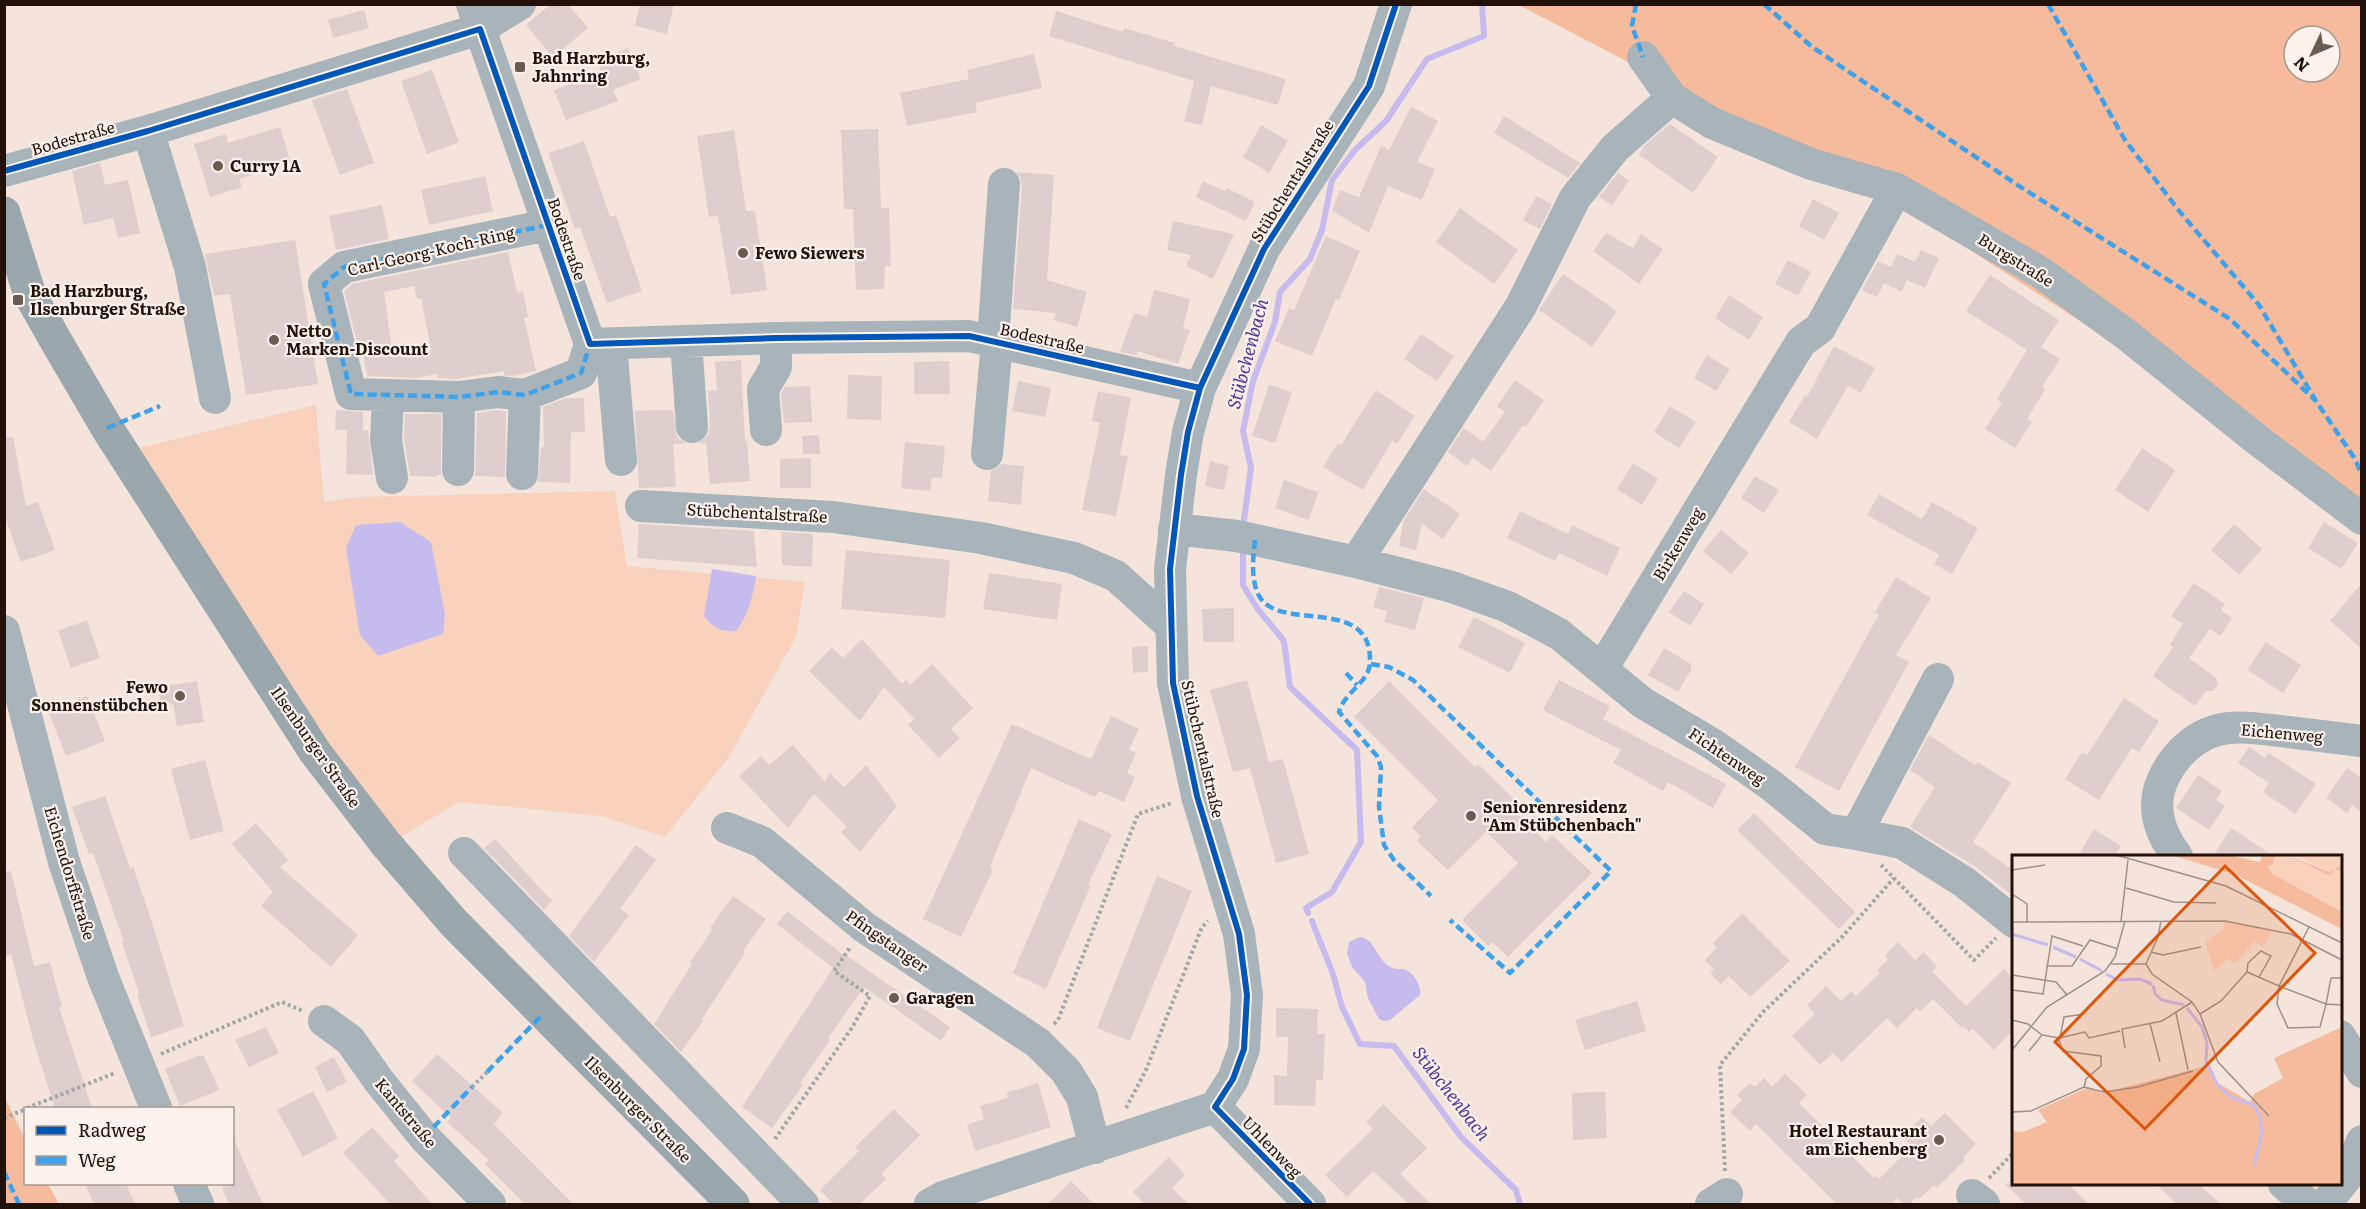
<svg xmlns="http://www.w3.org/2000/svg" width="2366" height="1209" viewBox="0 0 2366 1209" font-family="Literata,serif">
  <style>
    .green { fill: #f9d2be }
    .forest { fill: #f6bb9c; fill-rule: evenodd }
    .water { fill: #c6bbed }
    .lines { fill: none; stroke-linecap: round; stroke-linejoin: round }
    .stream { stroke: #c6bbed; stroke-width: 6 }
    .building { fill: #dfcece; fill-rule: evenodd }
    .path { stroke: #a3a7a8; stroke-width: 4; stroke-dasharray: 3 3; stroke-linecap: butt }
    .minor { stroke: #a8b4ba; stroke-width: 32 }
    .major { stroke: #9aa8ae; stroke-width: 33 }
    .quiet { stroke: #3ea1e9; stroke-width: 4.5; stroke-dasharray: 9 4.5; stroke-linecap: butt }
    .cycleway-casing { stroke: #fdf2ed; stroke-width: 10 }
    .cycleway { stroke: #0057b8; stroke-width: 6 }
    .poi-dot { fill: #6c5b52; stroke: #fdf2ed; stroke-width: 2 }
    .labels { text-anchor: middle; stroke-width: 4.5; stroke-linejoin: round; paint-order: stroke }
    .poi-label { font-size: 16px; font-weight: bold; fill: #221108; stroke: #fdf2ed; text-anchor: start }
    .street-label { font-size: 16px; fill: #221108; stroke: #fdf2ed }
    .water-label { font-size: 18px; font-style: italic; fill: #4d359e; stroke: #fdf2ed }
    .inset-river { fill: none; stroke: #c6bbed; stroke-width: 3 }
    .inset-road { fill: none; stroke: #a09087; stroke-width: 1.5 }
    .view { fill: #de550c; fill-opacity: 0.15; stroke: #de550c; stroke-width: 3 }
    .inset-edge { fill: none; stroke: #221108; stroke-width: 3 }
  </style>
  <rect width="100%" height="100%" fill="#f4e4dc"/>
  <path class="green" d="M316,405l8,97 31,-5 260,-6 12,75 178,16 -9,55 -67,120 -64,80 -64,-21 -142,-14 -63,38 -270,-389z"/>
  <path class="forest" d="M1519,5h842v503l-45,-35 -419,-270zM2294,36h36v36h-36z
    M5,1098l20,41 1,45h22l11,20h-54z"/>
  <path class="water" d="M400,522l31,20 14,72 -2,20 -65,22 -18,-21 -14,-87 10,-23z
    M712,569l44,7c-3,20 -8,40 -20,55 -14,1 -23,-3 -32,-15z
    M1360,937c14,2 16,18 26,27 6,5 10,5 17,5 10,2 19,17 17,26l-30,25 -6,1 -5,-2 -11,-21 -3,-16 -13,-15 -5,-14 2,-11z"/>
  <g class="lines">
    <path class="stream" d="M1243,527l8,-59 -8,-37 10,-50 22,-59 5,-30 30,-33 12,-29 10,-50 23,-30 31,-29 41,-62 57,-23 -2,-32
      M1243,546v39l14,23 27,33 6,46 67,63 4,92 -29,50 -26,16 2,5
      M1312,921l21,53 9,33 18,37 34,2 67,91 55,53 4,14"/>
  </g>
  <path class="building" d="M551,4h17l20,24 -31,26h-7l-24,-29z
    M640,4h34l-7,30 -32,-8z
    M364,10l5,18 -36,10 -5,-18z
    M1056,11l67,21 1,-4 51,15 -1,3 112,33 -8,26 -67,-19 -9,39 -18,-4 10,-40 -145,-45z
    M628,48l13,31 -28,11 5,11 -52,19 -12,-30 47,-18 -4,-12z
    M1034,54l8,34 -67,15 2,9 -70,14 -7,-33 69,-14 -2,-9z
    M432,70l27,72 -32,12 -26,-73z
    M347,89l27,74 -34,12 -28,-75z
    M1411,107l27,14 -21,41 18,7 -13,31 -34,-14 -19,47 -37,-22 8,-21 19,7 22,-51 8,4z
    M1504,116l76,47 -12,15 -74,-45z
    M1670,124l48,33 -25,36 -54,-38 6,-10z
    M1261,125l27,16 -19,32 -26,-16z
    M280,127l11,36 -52,16 3,8 -32,10 -16,-53 32,-10 2,9z
    M878,129l3,79h8l2,58h-6l-1,23 -28,1 -3,-81h-9l-3,-79z
    M734,130l12,81h9l12,79 -36,5 -13,-79 -9,1 -12,-81z
    M584,141l26,76 6,-2 26,76 -35,12 -27,-76 -5,2 -27,-76z
    M100,163l5,22 23,-5 12,53 -22,5 -5,-20 -29,7 -12,-54z
    M1016,172l38,3 -7,105 40,12 -10,35 -23,-7 2,-7 -43,-4 9,-124 -2,-8z
    M1618,173l11,8 -17,24 -13,-8z
    M485,176l8,35 -64,14 -8,-35z
    M1203,181l22,10 2,-3 28,14 -9,19 -50,-24z
    M1536,196l16,8 -12,25 -17,-9z
    M1813,199l26,14 -15,27 -25,-14z
    M382,205l7,34 -53,11 -7,-34z
    M1460,208l58,42 -24,34 -58,-42z
    M1173,221l61,13 -21,45 -27,-13 5,-11 -24,-5z
    M1606,233l27,15 8,-14 22,15 -24,35 -46,-33z
    M1326,236l34,15 -21,49 -3,-1 -24,57 -37,-15 14,-33 5,2z
    M295,240l23,144 -72,11 -16,-101 -16,2 -9,-42z
    M1921,250l18,8 -14,30 -18,-8 -5,12 -18,-9 -7,14 -15,-7 16,-29 13,6 6,-13 18,8z
    M508,252l9,40 6,-1 5,26 -4,1 12,53 -23,5 -9,-1v-4l-48,8 -18,-1 -1,-4 -21,4 -49,-2 -6,-35 -4,1 -13,-51 8,-7zM414,286l3,13 4,-1 10,52 -38,6 -9,-64z
    M1788,260l23,12 -13,24 -23,-12z
    M1563,274l54,37 -25,36 -53,-37z
    M1990,275l69,45 -18,27 19,12 -18,28 3,3 -18,29 5,3 -17,26 -30,-19 17,-26 -5,-4 30,-49 -61,-39z
    M1154,290l36,9 -7,29 7,2 -12,34 -40,-13 -2,4 -16,-3 14,-39 13,4z
    M1729,295l34,22 -14,23 -34,-22z
    M1421,334l33,22 -17,25 -33,-22z
    M1834,346l41,22 -14,25 -13,-7 -31,53 -28,-17 16,-27 2,2z
    M1707,355l23,14 -14,22 -22,-13z
    M741,360l4,81h2l3,40 -40,3 -4,-41h-8l10,-8 2,-9 -2,-35 9,-1 -2,-28z
    M949,361l1,33h-36v-32z
    M848,375l34,1 -1,44 -34,-1z
    M1515,380l29,20 -18,27 -3,-2 -32,46 -18,-13 -6,8 -19,-14 16,-24 19,14 22,-30 -8,-6z
    M1018,381l33,7 -6,29 -33,-6z
    M1269,385l23,7 -17,51 -23,-7z
    M810,386l2,36 -28,1 -3,-30 4,-6z
    M1376,390l39,26 -18,28 -5,-3 -29,49 -40,-23 15,-24 3,2z
    M1098,391l33,7 -11,57 8,1 -12,60 -34,-6 18,-87 -8,-2z
    M566,398h18l1,34h-14l-1,51 -32,-1 3,-35h3l-1,-40z
    M1670,406l26,16 -17,26 -25,-16z
    M336,410l27,2v18h5l5,45 -27,-1 1,-44h-12z
    M498,410l8,1 -1,66 -30,-1 2,-63z
    M657,410h16l4,27 9,7h-13l3,43 -37,1 -4,-77z
    M405,414h36v61h-4v2l-27,-1 -6,-37z
    M819,435l1,19h-17l-1,-18z
    M13,437l13,69 12,-4 17,48 -34,12 -17,-48v-76z
    M905,442l40,4 -3,32 -10,-1 -2,14 -29,-3z
    M2142,448l33,22 -27,42 -33,-22z
    M811,458v30h-31v-29z
    M1210,461l19,5 -5,24 -19,-4z
    M1633,463l25,16 -16,26 -25,-16z
    M1002,464l22,2 -3,39 -33,-4 3,-30z
    M1755,476l24,14 -15,23 -23,-15z
    M1284,480l34,12 -9,28 -34,-12z
    M1424,489l36,25 -17,25 -21,-15 -6,26 -17,-4 4,-24z
    M1879,494l43,25 10,-17 46,26 -26,46 -18,-10 5,-9 -72,-40z
    M1520,511l48,23 4,-9 48,23 -13,28 -48,-23 -4,8 -48,-23z
    M2324,522l34,21 -17,26 -33,-21z
    M639,524l115,7 3,36 -120,-9z
    M2234,524l28,25 -23,26 -28,-25z
    M1721,530l28,23 -18,21 -28,-23z
    M781,532l32,2 -1,33 -30,-2z
    M846,550l104,10 -5,58 -104,-9z
    M989,573l73,11 -5,36 -74,-11z
    M1896,577l35,21 -35,57 13,7 -70,129 -44,-24 84,-153 -4,-2z
    M2194,583l31,21 -4,6 11,8 -12,18 -10,-7 -21,29 27,20 2,6 -5,7h-7l-11,15 -42,-30 20,-29 -3,-3 13,-20 -12,-8z
    M2361,584v64l-31,-27z
    M1379,587l45,11 -9,32 -31,-8 3,-11 -14,-4z
    M1684,591l20,13 -14,22 -21,-14z
    M1234,608v34h-31l-1,-33z
    M1474,617l51,26 -15,30 -52,-26z
    M87,620l13,38 -29,10 -13,-37z
    M862,639l40,45 4,-4 4,5 22,-21 41,44 -22,21 9,9 -21,20 -31,-33 6,-6 -30,-32 -24,34 -51,-50 23,-24 11,11z
    M2266,642l35,23 -18,28 -36,-23z
    M1148,646v26l-15,1 -1,-26z
    M1664,648l27,16v6l-13,22 -30,-17z
    M1247,680l22,82 14,-3 26,95 -33,9 -26,-95 -17,4 -23,-82z
    M1559,680l51,26 -7,13 123,65 -13,24 -45,-26 -5,9 -50,-28 8,-13 -78,-40z
    M197,681l7,41 -27,4 -4,-22 -12,2 -3,-19z
    M1389,681l86,86 3,-3 37,36 -6,6 37,36 6,-7 40,38 -84,84 -15,-15 -5,4 -26,-26 56,-57 -32,-31 -38,38 -31,-29 4,-4 -9,-10 26,-27 -84,-83z
    M87,696l18,45 -39,15 -18,-45z
    M2124,698l35,23 -20,31 -7,-4 -33,52 -34,-21 17,-27 5,3z
    M1111,716l28,13 -10,21 7,3 -9,20 8,4 -11,25 -25,-11 -4,6 -64,-29 -41,99 3,3 -32,67 -38,-18 89,-195 79,35z
    M1929,735l46,30 3,-3 33,21 -38,59 40,28v26l-37,-29 -66,-40 25,-40 -25,-17z
    M793,745l32,37 5,-9 14,14 22,-22 31,41 -37,46 -19,-20 6,-5 -33,-33 -26,34 -49,-52 22,-20 8,9z
    M2249,747l16,11 4,-5 47,31 -21,30 -32,-22 6,-9 -31,-20z
    M205,760l19,71 -34,9 -19,-71z
    M2347,768l14,10v34l-9,-7 -5,8 -21,-15z
    M2198,775l24,16 -6,9 9,6 -16,24 -33,-22z
    M105,796l25,72 3,-1 15,43 36,116 -33,11 -14,-43 2,-1 -17,-50 2,-1 -31,-89 -4,1 -17,-47z
    M1754,813l101,99 -16,17 -102,-99z
    M1079,819l33,15 -24,51h3l-45,104 -33,-16z
    M256,823l32,37 -8,7 78,68 -27,32 -70,-61 12,-14 -41,-48z
    M2231,828l43,28h-61z
    M2094,829l27,17 -6,10h-37z
    M495,839l57,62 -8,9 -60,-62z
    M636,845l20,15 -36,49 9,6 -35,47 -25,-26z
    M11,871l23,95 16,-4 12,45h-3l33,101h-37l-21,-65 -23,-89 -7,2v-84z
    M1157,876l35,15 -62,150 -33,-13z
    M733,896l33,23 -23,32 2,2 -43,66 2,1 -23,32 -27,-28 38,-60 -2,-2 22,-32 -2,-2z
    M787,911l59,46 1,-1 103,71 -9,14 -77,-54 -36,51 2,2 -30,43 3,2 -31,43 -30,-21 91,-139 -56,-44z
    M1742,913l48,48 -40,36 -21,-21 -8,8 -11,-11 4,-4 -9,-9 12,-13 -4,-4z
    M1898,942l17,18 8,-8 14,14 -5,5 34,35 38,-37 9,9v52l-19,20 -21,-21 -4,3 -6,-6 -1,2 -29,-29 -13,13 -3,-4 -20,20 -10,-10 -45,44 -9,-9 -13,12 -28,-29 23,-22 -8,-9 19,-19 15,15 10,-10 5,5 24,-23 -3,-3 11,-11 -3,-4z
    M1637,1001l9,30 -61,19 -10,-30z
    M1276,1008l42,1 -1,25h8l-2,46h-7l-1,26 -41,-1v-30l13,1 1,-39h-12z
    M266,1027l13,26 -30,14 -14,-27z
    M437,1054l66,59 -9,11 79,80h-48l-40,-40 4,-4 -42,-38 4,-4 -39,-37z
    M197,1056h7l15,34 -39,16 -15,-37z
    M334,1057l13,25 -20,10 -12,-25z
    M1785,1074l22,21 -8,8 75,75 2,-2 3,3 33,-33 -10,-10 20,-19 9,9 14,-13 31,31 -13,14 2,2 -28,28 -3,-3 -15,14 -2,-2 -8,7h-5l-7,-6 -6,6h-54l-81,-80 -6,7 -20,-19 12,-12 -5,-5 13,-12 5,4 9,-9 8,9z
    M1038,1083l13,44 -76,24 -8,-26 17,-6 -4,-13 28,-8 -2,-5z
    M313,1091l25,47 -35,19 -26,-47z
    M1605,1092l2,46 -34,2 -1,-47z
    M1383,1104l44,44 -27,26 31,30h-22l-36,-33 -26,26 -22,-22 48,-46 -7,-7z
    M894,1109l26,26 -39,39 5,5 -26,25h-26l-14,-14 39,-39 -4,-4z
    M372,1127l27,29 -5,5 38,43h-42l-47,-51z
    M232,1135l18,41 13,28h-34l-7,-16 10,-4z
    M1169,1157l16,18 -13,13 16,16h-43l-12,-12z
    M1071,1181l23,23h-46z
    M85,1184h41l9,20h-41z
    M2005,1184h63l21,20h-63z
    M2156,1184h43l21,20h-43z"/>
  <g class="lines">
    <path class="path" d="M1881,865l93,95 22,-22
      M1054,1024l4,-4 80,-206 34,-11
      M161,1054l121,-52 21,9
      M472,1087l15,-15
      M27,1108l88,-35
      M1126,1108l20,-38 56,-143 6,-6
      M4,1118l22,-9
      M775,1139l78,-113 17,-30 -36,-25 17,-25
      M1725,1171l-5,-106 43,-53 79,-75 52,-59
      M1989,1178l25,-26"/>
    <path class="minor" d="M472,4l8,25 40,-25
      M1643,57l29,41 40,25 99,41 86,25 143,83 87,63 128,103 107,81
      M148,131l42,136 25,131
      M4,171l144,-40 332,-102 110,315 186,-6 193,-2 231,52
      M548,225l-204,42 -20,17 27,110 108,3 39,-5 27,3 56,-22 9,-29
      M686,341l6,86
      M993,341l11,-157
      M611,344l10,116
      M388,396l-2,44 6,38
      M766,430l-3,-41 13,-22v-29
      M987,454l10,-112
      M458,470l1,-73
      M522,474l3,-79
      M641,506l192,11 148,21 93,20 42,18 54,49
      M1174,529l63,7 119,26 96,25 56,20 51,27 84,69 71,42 58,41 53,43 31,5 82,-155
      M1356,562l165,-256 54,-108 40,-50 57,-50
      M4,631l60,231 39,115 53,131
      M1602,669l199,-327 19,-14 77,-139
      M727,828l35,14 102,85 174,116 28,28 16,26 13,51
      M1856,834l46,9 62,39 50,40
      M464,853l339,351
      M2177,856c-16,-21 -26,-45 -16,-72 11,-28 36,-53 68,-56 19,-2 40,2 59,4 25,3 49,6 74,9
      M324,1021l26,19 29,41 45,56 66,67
      M2340,1036l22,36
      M1215,1107l95,97
      M189,1184l9,20
      M2284,1184l24,20
      M1972,1195l12,9
      M930,1204l13,-7 272,-90 18,-28 11,-30 3,-54 -8,-61 -42,-138 -24,-113 -3,-114 11,-94 7,-43 12,-44 64,-139 105,-163 27,-82
      M1711,1204l16,-10
      M2325,1204l22,-27 15,-36"/>
    <path class="major" d="M4,213l26,82 26,46 51,87 208,324 71,92 68,79 279,281"/>
    <path class="quiet" d="M1636,4l-4,22 11,31
      M1764,4l48,43 207,139 211,133 86,82
      M2048,4l77,136 55,72 79,93 57,96 39,58 7,16
      M548,225l-204,42 -20,17 27,110 108,3 39,-5 27,3 56,-22 9,-29
      M107,428l53,-22
      M1255,540c-2,18 -5,43 6,59 24,32 111,-3 109,63 0,20 -26,30 -31,50l38,44 4,11 -2,40 5,38 10,15 37,36
      M1371,664l18,3 24,13 198,191 -101,102 -60,-53
      M1346,673l11,12
      M487,1072l56,-58
      M424,1137l48,-50
      M4,1172l15,32"/>
    <defs>
      <path id="cycleway" d="M4,171l144,-40 332,-102 110,315 186,-6 193,-2 231,52
        M1310,1204l-95,-97 18,-28 11,-30 3,-54 -8,-61 -42,-138 -24,-113 -3,-114 11,-94 7,-43 12,-44 64,-139 105,-163 27,-82"/>
    </defs>
    <use href="#cycleway" class="cycleway-casing"/>
    <use href="#cycleway" class="cycleway"/>
  </g>
  <g class="poi-dot">
    <rect x="514" y="61" width="12" height="12" rx="3"/>
    <circle cx="218" cy="166" r="6"/>
    <circle cx="743" cy="253" r="6"/>
    <rect x="12" y="294" width="12" height="12" rx="3"/>
    <circle cx="274" cy="340" r="6"/>
    <circle cx="180" cy="696" r="6"/>
    <circle cx="1471" cy="816" r="6"/>
    <circle cx="894" cy="998" r="6"/>
    <circle cx="1939" cy="1140" r="6"/>
  </g>
  <g class="labels">
    <g class="poi-label">
      <text x="532" y="64">Bad Harzburg,<tspan x="532" dy="18">Jahnring</tspan></text>
      <text x="230" y="172">Curry 1A</text>
      <text x="755" y="259">Fewo Siewers</text>
      <text x="30" y="297">Bad Harzburg,<tspan x="30" dy="18">Ilsenburger Straße</tspan></text>
      <text x="286" y="337">Netto<tspan x="286" dy="18">Marken-Discount</tspan></text>
      <text x="168" y="693" text-anchor="end">Fewo<tspan x="168" dy="18">Sonnenstübchen</tspan></text>
      <text x="1483" y="813">Seniorenresidenz<tspan x="1483" dy="18">"Am Stübchenbach"</tspan></text>
      <text x="906" y="1004">Garagen</text>
      <text x="1927" y="1137" text-anchor="end">Hotel Restaurant<tspan x="1927" dy="18">am Eichenberg</tspan></text>
    </g>
    <g class="street-label">
      <text transform="translate(73 138) rotate(-16)" y="6">Bodestraße</text>
      <text transform="translate(1292 181) rotate(-58)" y="6">Stübchentalstraße</text>
      <text transform="translate(567 239) rotate(71)" y="6">Bodestraße</text>
      <text transform="translate(431 251) rotate(-13)" y="6">Carl-Georg-Koch-Ring</text>
      <text transform="translate(2016 260) rotate(32)" y="6">Burgstraße</text>
      <text transform="translate(1042 338) rotate(13)" y="6">Bodestraße</text>
      <text transform="translate(757 513) rotate(3)" y="6">Stübchentalstraße</text>
      <text transform="translate(1678 544) rotate(-59)" y="6">Birkenweg</text>
      <text transform="translate(2282 733) rotate(5)" y="6">Eichenweg</text>
      <text transform="translate(316 747) rotate(55)" y="6">Ilsenburger Straße</text>
      <text transform="translate(1203 749) rotate(77)" y="6">Stübchentalstraße</text>
      <text transform="translate(1727 756) rotate(34)" y="6">Fichtenweg</text>
      <text transform="translate(70 873) rotate(73)" y="6">Eichendorffstraße</text>
      <text transform="translate(887 941) rotate(35)" y="6">Pfingstanger</text>
      <text transform="translate(638 1109) rotate(45)" y="6">Ilsenburger Straße</text>
      <text transform="translate(406 1113) rotate(50)" y="6">Kantstraße</text>
      <text transform="translate(1272 1147) rotate(46)" y="6">Uhlenweg</text>
    </g>
    <g class="water-label">
      <text transform="translate(1248 354) rotate(-75)" y="6">Stübchenbach</text>
      <text transform="translate(1451 1094) rotate(52)" y="6">Stübchenbach</text>
    </g>
  </g>
  <g transform="translate(2012 855)">
    <rect width="330" height="330" fill="#f4e4dc"/>
    <path d="M264,0h12l42,21 5,-7 7,4v39l-71,-39 -3,-6 6,-2zM283,0h47v10l-13,7zM212,67l49,8 -10,17 -8,-6 -20,22 -7,-4 -14,12 -9,-29 18,-13z" fill="#f9d2be"/>
    <path d="M159,0h57l32,7 2,-7h14l-3,10 -5,1 3,7 71,39v17l-108,-55zM276,0l41,17 13,-7v8l-7,-4 -5,7zM330,172v158h-330v-54l11,1 24,-10 -9,-12 49,-22 16,5 107,-28 8,18 32,19 4,-8 29,-16 -9,-20z" fill="#f6bb9c"/>
    <path class="inset-river" d="M0,79l36,11M41,92l23,10M68,104l22,12M94,119l12,6 22,-1 12,5M141,130l2,9 7,6 22,5M175,153l15,19 5,16 -1,18 11,23 14,13 23,8 6,12 2,16 -8,33"/>
    <path class="inset-road" d="M104,0l110,31 116,57M0,15l33,-5M114,33l48,14 42,1M0,39l15,10v18M109,66l7,-61M0,67l213,-1 66,13 51,26M139,97l12,3 38,-8M99,109h35M134,109l6,10 40,28 8,12 18,48 51,54M134,109l12,-27 3,-16M34,111h26l18,-26 28,9M235,117l1,-9 13,-12 10,5 -12,21M0,120l44,7 11,13M330,123h-11l-5,26 16,1M267,131l47,18 -6,23 -32,1 -11,-24zM0,135l31,4 9,-58 31,10M164,158l12,57M188,159l21,-13 26,-29 32,14 30,-59M0,165l16,4 14,11 17,3 26,-6 4,6 31,-7M138,169l10,38M46,183l5,13 38,5v10l-15,13 -2,8M48,183l4,-21 20,-3M113,193l-3,-19 40,-8 30,-19M0,195l35,-43 58,-36 10,-14 10,-36M17,196l13,-16M0,257l19,-1 53,-24 20,5 34,-5 55,-16"/>
    <path class="view" d="M213,11l90,87 -170,176 -90,-87z"/>
    <rect width="330" height="330" class="inset-edge"/>
  </g>
  <rect width="2366" height="1209" fill="none" stroke="#221108" stroke-width="12"/>
  <rect x="24" y="1107" width="210" height="78" fill="#fdf2ed" stroke="#a59891" stroke-width="1.5"/>
  <rect x="36" y="1126" width="30" height="9" fill="#0057b8" stroke="#a59891" stroke-width="1.5"/>
  <text x="78" y="1137" font-size="18" fill="#221108">Radweg</text>
  <rect x="36" y="1156" width="30" height="9" fill="#3ea1e9" stroke="#a59891" stroke-width="1.5"/>
  <text x="78" y="1167" font-size="18" fill="#221108">Weg</text>
  <g transform="translate(2312 54) rotate(226)"><circle r="28" fill="#fdf2ed" stroke="#a59891" stroke-width="1.5"/>
  <path d="M0-4.5L10 22L0 15L-10 22Z" fill="#6c5b52"/>
  <text y="-9" font-size="16" font-weight="bold" text-anchor="middle" fill="#221108">N</text>
  </g>
</svg>
